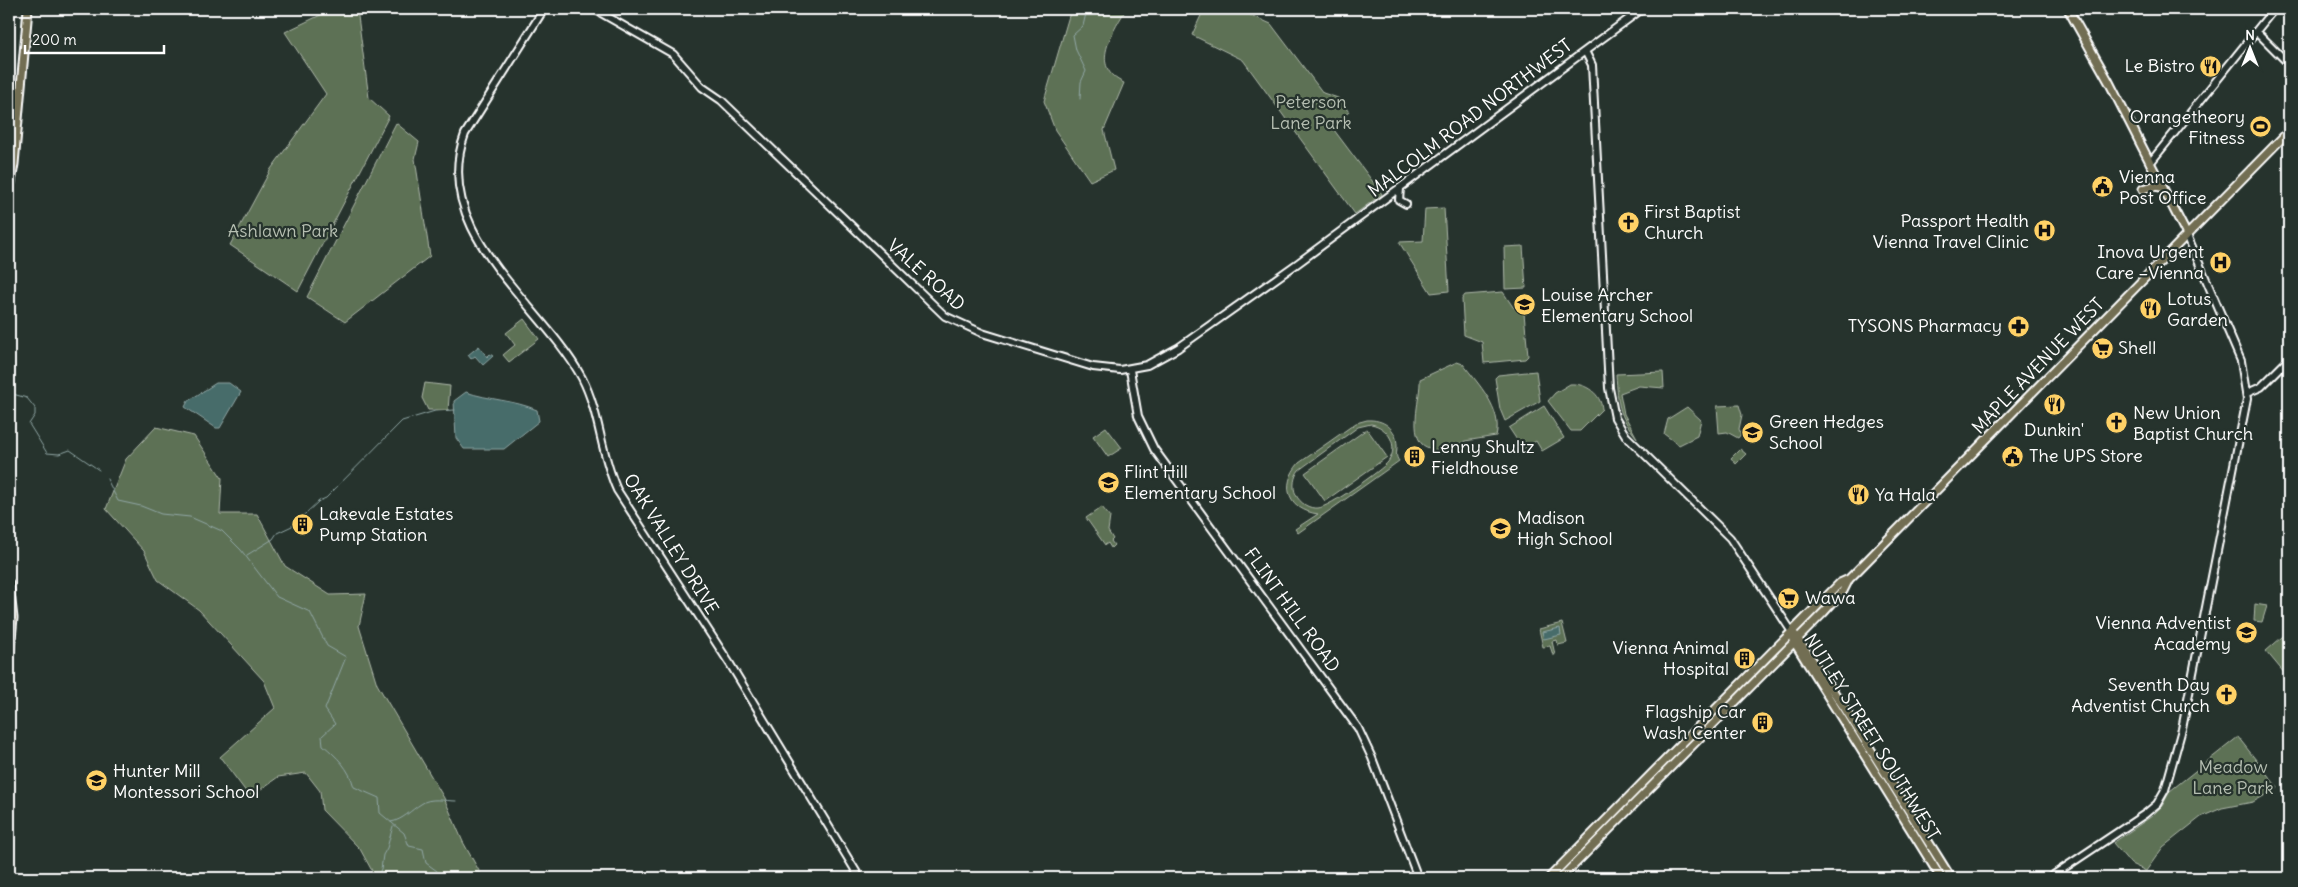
<svg xmlns="http://www.w3.org/2000/svg" width="2298" height="887" viewBox="0 0 2298 887" font-family="Delius,sans-serif">
  <style>
    .green { fill: #5d7155; stroke: #aeb8aa; fill-rule: evenodd }
    .water { fill: #476c6b; stroke: #91a7a6 }
    .lines { fill: none; stroke-linecap: round; stroke-linejoin: round }
    .stream { stroke: #91a7a6; stroke-width: 1 }
    .secondary-casing { stroke: #fff; stroke-width: 10 }
    .primary-casing { stroke: #fff; stroke-width: 11 }
    .secondary { stroke: #26332d; stroke-width: 6 }
    .primary { stroke: #726e52; stroke-width: 7 }
    .labels { text-anchor: middle; stroke-width: 4.5; stroke-linejoin: round; paint-order: stroke }
    .poi-label { font-size: 18px; fill: #fff; stroke: #26332d; text-anchor: start }
    .park-label { font-size: 18px; fill: #b6bfb2; stroke: #26332d }
    .street-label { font-size: 18px; fill: #fff; stroke: #26332d }
  </style>
  <rect width="100%" height="100%" fill="#26332d"/>
  <filter id="ink" filterUnits="userSpaceOnUse"><feTurbulence type="fractalNoise" baseFrequency=".02" numOctaves="2"/><feDisplacementMap in="SourceGraphic" scale="10" xChannelSelector="R" yChannelSelector="G"/><feConvolveMatrix kernelMatrix="1 2 1 2 8 2 1 2 1" color-interpolation-filters="sRGB"/></filter>
  <g filter="url(#ink)">
    <path class="green" d="M333,9h24l12,89 20,18 -91,175 -68,-46 41,-76 55,-75 -41,-62z
      M1071,9h55c-13,23 -38,58 -2,74l-20,47 10,40 -24,11 -35,-51 -11,-29z
      M1204,9h33l34,15 52,69 15,5 11,14 -18,14 51,68 -27,20 -112,-154 -51,-25z
      M396,123l23,19 -4,17 15,97 -85,66 -38,-25z
      M1444,208l5,83 -18,2 -32,-51 24,-1 2,-32z
      M1523,246l3,42 -21,1 -1,-42z
      M1503,292l10,15 11,6 4,43 -3,3 -41,4 -2,-21 -18,-7 -2,-36 3,-4z
      M524,319l15,20 -30,23 -6,-7 12,-10 -9,-12z
      M1457,362l6,2c15,20 40,45 33,72l-31,5 -22,13c-6,-5 -16,-5 -21,-10 -13,-14 -1,-48 -2,-65z
      M1536,371l4,30 -35,20 -5,-12 -5,-31 3,-3z
      M1663,372l1,16 -25,-2 -19,7 4,21 13,24c-19,-23 -19,-34 -21,-64z
      M425,383l25,3 -2,24h-20l-6,-12z
      M1570,384c16,-1 31,10 32,25l-22,22h-9l-23,-30 7,-8z
      M1739,405l3,10 -3,14 2,5 -3,4 -11,-6 -8,1 -2,-27z
      M1544,406l20,32 -22,13 -6,-10 -13,8 -14,-21z
      M1687,407l14,13 -4,16 -18,9 -15,-11 4,-15z
      M1367,420c16,-1 30,8 30,26 0,6 -2,10 2,15l-101,72 -3,-4 23,-15c-29,-4 -39,-28 -19,-51l57,-40zM1371,424c17,3 29,22 17,38 -6,8 -60,46 -70,46 -9,1 -18,-5 -22,-13 -4,-9 -2,-18 3,-25l59,-43z
      M156,427l38,9 28,42 -2,36h37l28,52 45,29 36,-1 -7,32 18,58 67,114 19,44 20,36h-107l-16,-29 -38,-39 -2,-19 -14,-18 -28,4 -28,20 -30,-40 55,-49 -11,-27 -65,-71 -41,-30 -14,-29 -38,-42 20,-50z
      M1106,427l16,21 -14,9 -15,-21z
      M1367,429l20,28 -62,44 -20,-28z
      M1740,449l6,5 -10,10 -5,-6z
      M1102,507l8,10 -2,14 5,8 -2,2 3,4 -3,3 -3,-5 -3,2 -19,-27z
      M2255,604l12,2 -5,16 -8,-1z
      M1562,623l5,20 -9,2 -1,-5 -5,1 3,14h-2l-3,-9 -7,1 -4,-18z
      M2289,631v39l-4,4 -19,-23z
      M2238,737l40,51 -25,14 -31,6 -21,9 -38,30 -17,24 -15,-7 -18,-21 39,-27 10,-10 8,-15z"/>
    <path class="water" d="M479,346l8,11 3,-3 3,2 -10,9 -8,-9 -4,3 -3,-4z
      M216,383h13l12,9 -21,36h-4l-31,-21 3,-6z
      M466,392c23,8 48,8 71,18l2,11 -35,28h-40l-8,-11 -2,-37z
      M1560,628l1,7 -17,4 -2,-7z"/>
    <g class="lines">
      <path class="stream" d="M1080,99l1,-17 5,-11 -10,-21 -3,-15 10,-9 4,-17
        M9,393l18,5 8,10v7l-6,9 18,29 12,1 11,-4 29,20
        M107,479l11,22 23,5 20,8 29,3 32,14 19,19 36,47 33,15 17,34 19,11 -21,52 10,15 -13,12 1,9c14,12 26,23 31,42l25,11 1,15 24,20 5,13 14,3 3,14 11,8 -1,7
        M247,555l26,-16 4,-6 15,-7 27,-25 7,-3 76,-77 33,-10 20,-1
        M391,822c12,-2 20,-12 30,-18 9,-7 24,-3 35,-3
        M377,878l4,-9 2,-14 4,-7 6,-22"/>
      <defs>
        <path id="secondary" d="M544,9l-79,125c-36,98 76,168 117,244 18,35 18,74 35,112l113,174 130,214
          M594,9l79,45 29,33 19,13 224,216 37,17 111,34 27,3 27,-5 31,-17 120,-85 344,-254
          M2256,31l33,33
          M1585,51l7,14 17,323 6,30 11,18 104,102 62,94
          M2150,163l124,-154
          M1400,189l-1,11 7,4
          M1130,370l8,46 16,33 204,279 14,30 46,120
          M2247,393l14,-6 28,-28
          M2049,878l96,-64 12,-10 8,-14 17,-61 65,-330 -6,-38 -54,-126"/>
        <path id="primary" d="M2068,9l41,73 78,153
          M9,139l5,-11
          M2143,189l10,-3 8,1
          M9,194l5,-30 14,-155
          M9,583l4,35 -4,42
          M1795,635l49,72 107,171
          M1793,640l148,238
          M1549,878l291,-295 9,-4
          M1561,878l262,-265 20,-22 6,-12 9,-9 431,-439"/>
      </defs>
      <use href="#secondary" class="secondary-casing"/>
      <use href="#primary" class="primary-casing"/>
      <use href="#secondary" class="secondary"/>
      <use href="#primary" class="primary"/>
    </g>
  </g>
  <defs>
    <symbol id="restaurant-disc" viewBox="-11 -11 22 22"><circle r="9.5" fill="#ffd166" stroke="#26332d"/><path d="M-5-6h1v4h1v-4h1v4h1v-4h1v5L-1.5 .5V6h-2V.5L-5-1ZM5-6V6H3V1.5H1.5Q1.5-4 5-6Z" fill="#111"/></symbol>
    <symbol id="stadium-disc" viewBox="-11 -11 22 22"><circle r="9.5" fill="#ffd166" stroke="#26332d"/><path d="M0-5a6.5 5 0 1 0 0 10a6.5 5 0 1 0 0-10ZM-3.5-1.8h7v3.6h-7Z" fill="#111"/></symbol>
    <symbol id="civic-disc" viewBox="-11 -11 22 22"><circle r="9.5" fill="#ffd166" stroke="#26332d"/><path d="M-.6-6.5H3V-4.5H.6V-3L4-1V1h2V6H-6V1h2V-1L-.6-3ZM-1.2 2.5V6h2.4V2.5Z" fill="#111"/></symbol>
    <symbol id="church-disc" viewBox="-11 -11 22 22"><circle r="9.5" fill="#ffd166" stroke="#26332d"/><path d="M-1.2-6h2.4v3.5h3.3v2.4h-3.3V6h-2.4V-.1h-3.3v-2.4h3.3Z" fill="#111"/></symbol>
    <symbol id="hospital-disc" viewBox="-11 -11 22 22"><circle r="9.5" fill="#ffd166" stroke="#26332d"/><path d="M-5-5h3v3.5h4V-5h3V5h-3V1.5h-4V5h-3Z" fill="#111"/></symbol>
    <symbol id="school-disc" viewBox="-11 -11 22 22"><circle r="9.5" fill="#ffd166" stroke="#26332d"/><path d="M0-5L7-2L0 1L-7-2ZM-4 1L0 2.5L4 1V4Q0 6-4 4Z" fill="#111"/></symbol>
    <symbol id="pharmacy-disc" viewBox="-11 -11 22 22"><circle r="9.5" fill="#ffd166" stroke="#26332d"/><path d="M-2-6h4v4h4v4h-4v4h-4v-4h-4v-4h4Z" fill="#111"/></symbol>
    <symbol id="supermarket-disc" viewBox="-11 -11 22 22"><circle r="9.5" fill="#ffd166" stroke="#26332d"/><path d="M-6-5.5h2.5l.6 2H6L4.5 2H-2.5L-4.4-4H-6ZM-1.5 3.2a1.3 1.3 0 1 0 .1 0ZM3 3.2a1.3 1.3 0 1 0 .1 0Z" fill="#111"/></symbol>
    <symbol id="building-disc" viewBox="-11 -11 22 22"><circle r="9.5" fill="#ffd166" stroke="#26332d"/><path d="M-4-6H4V6H1V3H-1V6H-4ZM-2.5-4.3h1.7v1.8h-1.7ZM.8-4.3h1.7v1.8H.8ZM-2.5-1h1.7V.8h-1.7ZM.8-1h1.7V.8H.8Z" fill="#111"/></symbol>
  </defs>
  <g fill-rule="evenodd">
    <use href="#restaurant-disc" x="2198" y="54" width="25" height="25"/>
    <use href="#stadium-disc" x="2248" y="114" width="25" height="25"/>
    <use href="#civic-disc" x="2090" y="174" width="25" height="25"/>
    <use href="#church-disc" x="1616" y="210" width="25" height="25"/>
    <use href="#hospital-disc" x="2032" y="218" width="25" height="25"/>
    <use href="#hospital-disc" x="2208" y="250" width="25" height="25"/>
    <use href="#school-disc" x="1512" y="292" width="25" height="25"/>
    <use href="#restaurant-disc" x="2138" y="296" width="25" height="25"/>
    <use href="#pharmacy-disc" x="2006" y="314" width="25" height="25"/>
    <use href="#supermarket-disc" x="2090" y="336" width="25" height="25"/>
    <use href="#restaurant-disc" x="2042" y="392" width="25" height="25"/>
    <use href="#church-disc" x="2104" y="410" width="25" height="25"/>
    <use href="#school-disc" x="1740" y="420" width="25" height="25"/>
    <use href="#civic-disc" x="2000" y="444" width="25" height="25"/>
    <use href="#building-disc" x="1402" y="444" width="25" height="25"/>
    <use href="#school-disc" x="1096" y="470" width="25" height="25"/>
    <use href="#restaurant-disc" x="1846" y="482" width="25" height="25"/>
    <use href="#building-disc" x="290" y="512" width="25" height="25"/>
    <use href="#school-disc" x="1488" y="516" width="25" height="25"/>
    <use href="#supermarket-disc" x="1776" y="586" width="25" height="25"/>
    <use href="#school-disc" x="2234" y="620" width="25" height="25"/>
    <use href="#building-disc" x="1732" y="646" width="25" height="25"/>
    <use href="#church-disc" x="2214" y="682" width="25" height="25"/>
    <use href="#building-disc" x="1750" y="710" width="25" height="25"/>
    <use href="#school-disc" x="84" y="768" width="25" height="25"/>
  </g>
  <g class="labels">
    <g class="poi-label">
      <text x="2195" y="72" text-anchor="end">Le Bistro</text>
      <text x="2245" y="123" text-anchor="end">Orangetheory<tspan x="2245" dy="21">Fitness</tspan></text>
      <text x="2119" y="183">Vienna<tspan x="2119" dy="21">Post Office</tspan></text>
      <text x="1644" y="218">First Baptist<tspan x="1644" dy="21">Church</tspan></text>
      <text x="2029" y="227" text-anchor="end">Passport Health<tspan x="2029" dy="21">Vienna Travel Clinic</tspan></text>
      <text x="2204" y="258" text-anchor="end">Inova Urgent<tspan x="2204" dy="21">Care –Vienna</tspan></text>
      <text x="1541" y="301">Louise Archer<tspan x="1541" dy="21">Elementary School</tspan></text>
      <text x="2167" y="305">Lotus<tspan x="2167" dy="21">Garden</tspan></text>
      <text x="2002" y="332" text-anchor="end">TYSONS Pharmacy</text>
      <text x="2118" y="354">Shell</text>
      <text x="2133" y="419">New Union<tspan x="2133" dy="21">Baptist Church</tspan></text>
      <text x="1769" y="428">Green Hedges<tspan x="1769" dy="21">School</tspan></text>
      <text x="2054" y="436" text-anchor="middle">Dunkin'</text>
      <text x="1431" y="453">Lenny Shultz<tspan x="1431" dy="21">Fieldhouse</tspan></text>
      <text x="2029" y="462">The UPS Store</text>
      <text x="1124" y="478">Flint Hill<tspan x="1124" dy="21">Elementary School</tspan></text>
      <text x="1875" y="501">Ya Hala</text>
      <text x="319" y="520">Lakevale Estates<tspan x="319" dy="21">Pump Station</tspan></text>
      <text x="1517" y="524">Madison<tspan x="1517" dy="21">High School</tspan></text>
      <text x="1805" y="604">Wawa</text>
      <text x="2231" y="629" text-anchor="end">Vienna Adventist<tspan x="2231" dy="21">Academy</tspan></text>
      <text x="1729" y="654" text-anchor="end">Vienna Animal<tspan x="1729" dy="21">Hospital</tspan></text>
      <text x="2210" y="691" text-anchor="end">Seventh Day<tspan x="2210" dy="21">Adventist Church</tspan></text>
      <text x="1746" y="718" text-anchor="end">Flagship Car<tspan x="1746" dy="21">Wash Center</tspan></text>
      <text x="113" y="777">Hunter Mill<tspan x="113" dy="21">Montessori School</tspan></text>
    </g>
    <g class="park-label">
      <text x="1311" y="108">Peterson<tspan x="1311" dy="21">Lane Park</tspan></text>
      <text x="283" y="237">Ashlawn Park</text>
      <text x="2233" y="773">Meadow<tspan x="2233" dy="21">Lane Park</tspan></text>
    </g>
    <g class="street-label">
      <text transform="translate(1470 118) rotate(-37)" y="6">MALCOLM ROAD NORTHWEST</text>
      <text transform="translate(926 275) rotate(42)" y="6">VALE ROAD</text>
      <text transform="translate(2038 366) rotate(-46)" y="6">MAPLE AVENUE WEST</text>
      <text transform="translate(671 544) rotate(58)" y="6">OAK VALLEY DRIVE</text>
      <text transform="translate(1292 610) rotate(54)" y="6">FLINT HILL ROAD</text>
      <text transform="translate(1872 737) rotate(58)" y="6">NUTLEY STREET SOUTHWEST</text>
    </g>
  </g>
  <rect width="2298" height="887" fill="none" stroke="#26332d" stroke-width="30"/>
  <rect x="15" y="15" width="2268" height="857" fill="none" stroke="#fff" stroke-width="2" filter="url(#ink)"/>
  <g transform="translate(2250 48)" stroke="#26332d" stroke-width="4" paint-order="stroke">
  <path d="M0-4L9 19L0 12L-9 19Z" fill="#ffffff"/>
  <text y="-8" font-size="14" font-weight="bold" text-anchor="middle" fill="#ffffff">N</text>
  </g>
  <path d="M25 45v8h139v-8" fill="none" stroke="#ffffff" stroke-width="2.5"/>
  <text x="32" y="45" font-size="15" fill="#ffffff" stroke="#26332d" stroke-width="4" paint-order="stroke">200 m</text>
</svg>
